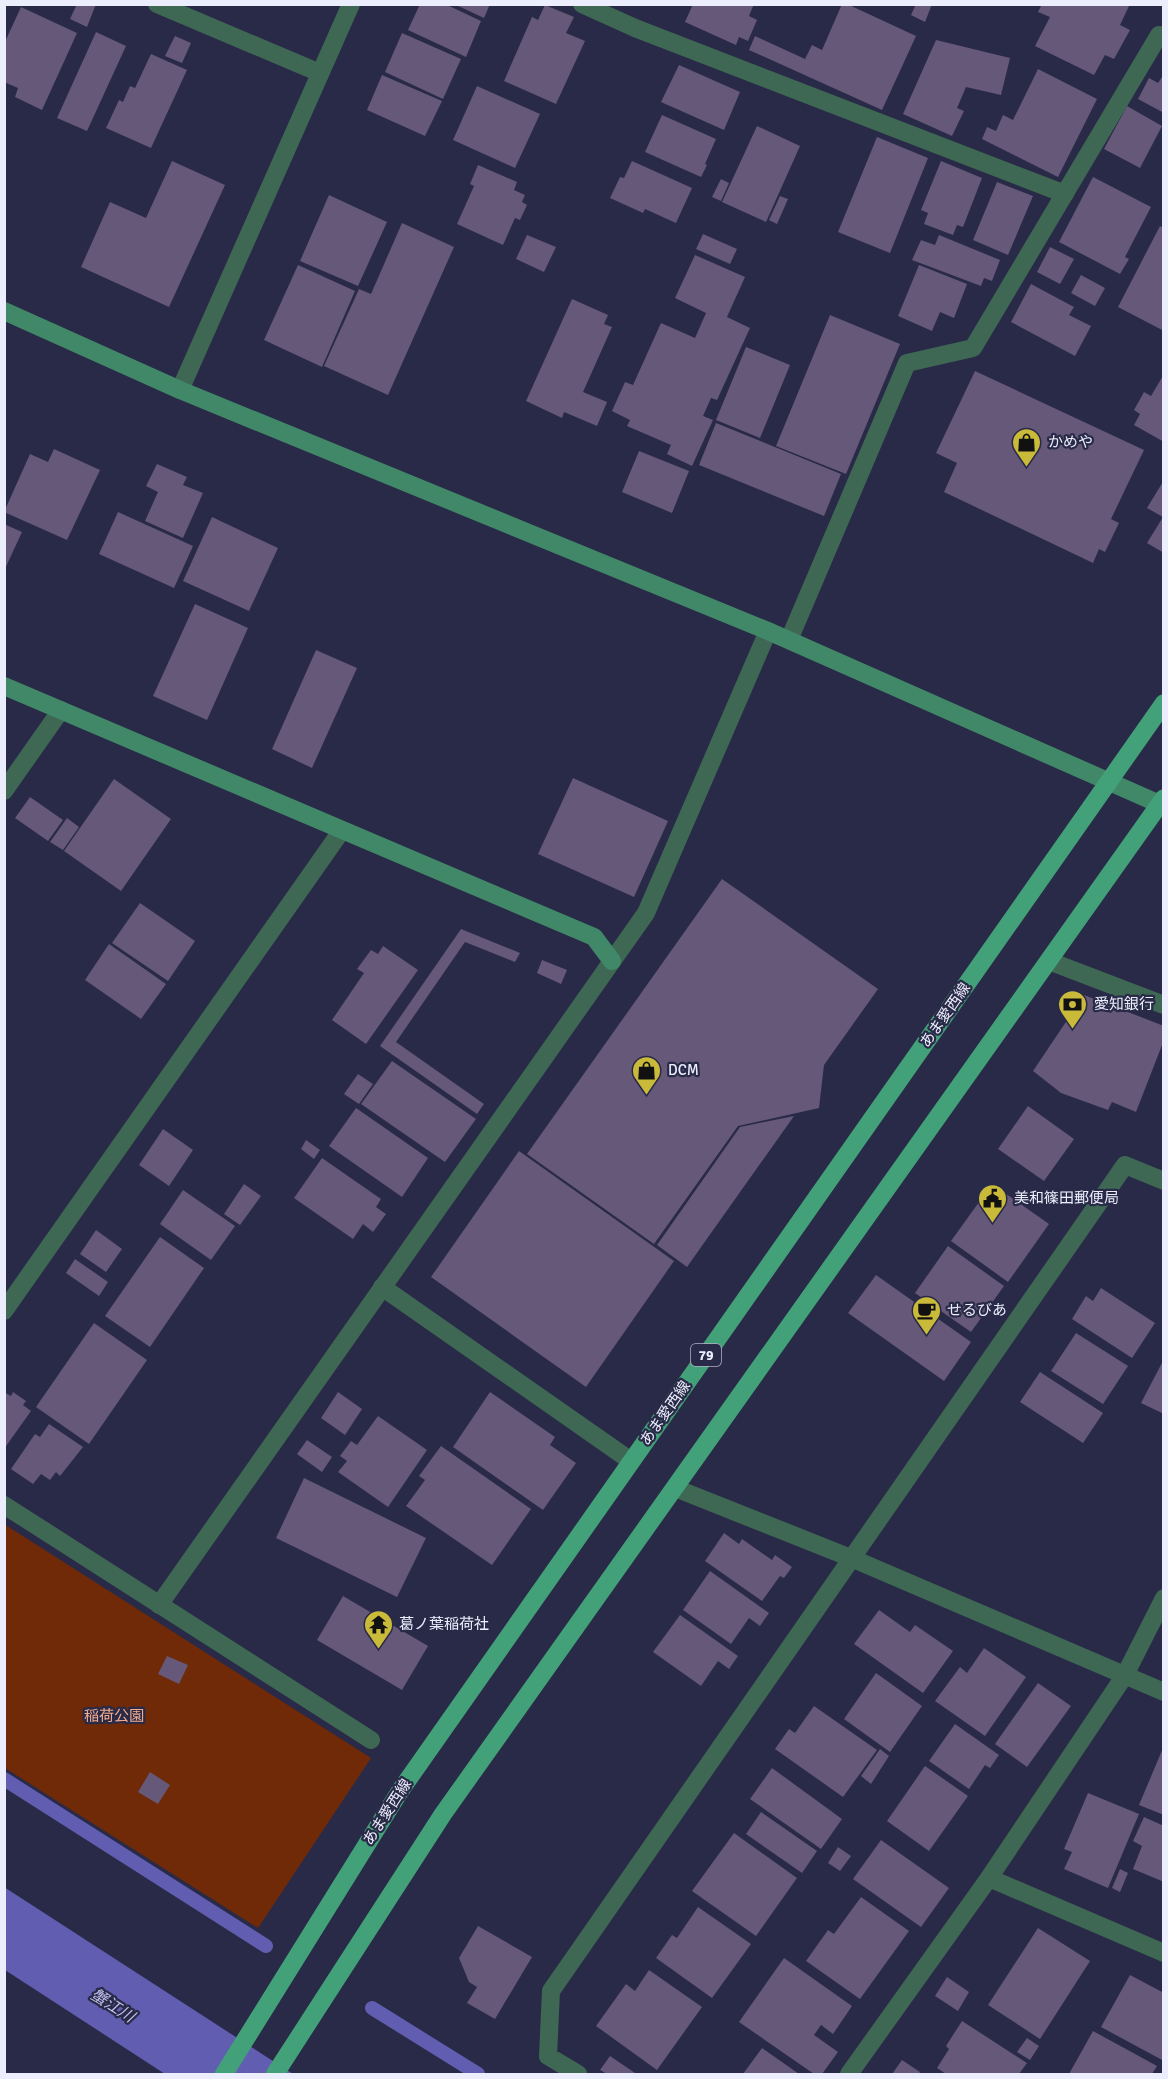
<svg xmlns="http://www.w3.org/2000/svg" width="1168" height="2079" viewBox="0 0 1168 2079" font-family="Signika,'Noto Sans JP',sans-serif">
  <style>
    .green { fill: #702a07 }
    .water { fill: #615eb2 }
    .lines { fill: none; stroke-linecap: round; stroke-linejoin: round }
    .stream { stroke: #615eb2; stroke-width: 14 }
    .building { fill: #655879 }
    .street { stroke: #3e6853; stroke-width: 18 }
    .secondary { stroke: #418868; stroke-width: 18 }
    .primary { stroke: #42a178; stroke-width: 18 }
    .labels { text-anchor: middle; stroke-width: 4.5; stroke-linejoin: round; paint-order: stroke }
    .shield { fill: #292a47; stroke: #b2b3c6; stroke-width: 1.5 }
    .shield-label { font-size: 14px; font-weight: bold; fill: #eceefd }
    .poi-label { font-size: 15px; fill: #eceefd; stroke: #292a47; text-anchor: start }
    .street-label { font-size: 15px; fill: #eceefd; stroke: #292a47 }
    .park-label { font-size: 15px; fill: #f3aa8d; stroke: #292a47 }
    .water-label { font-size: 16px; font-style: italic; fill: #bfc1ef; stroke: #292a47 }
  </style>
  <rect width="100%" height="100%" fill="#292a47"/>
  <path class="green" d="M4,1524l367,234 -113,170 -253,-160z"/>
  <path class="water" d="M4,1887l289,187h-128l-160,-104z"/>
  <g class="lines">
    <path class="stream" d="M4,1779l262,167
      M372,2008l106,66"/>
  </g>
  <path class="building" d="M77,4h19l-9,23 -17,-8z
    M420,4h25l36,17 -15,36 -58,-27z
    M454,4h36l-6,14z
    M693,4h61l-5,12 8,4 -9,21 -9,-4 -3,8 -51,-23z
    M842,4h5l69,32 -34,74 -133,-60 6,-14 50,23 7,-14 10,5z
    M916,4h16l-7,18 -14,-7z
    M1042,4h88l-10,21 10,5 -16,29 -9,-4 -11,20 -59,-29 15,-29 -12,-5z
    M545,5l29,12 -8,16 19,8 -29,63 -52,-23 28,-64 6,3z
    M21,7l56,26 -35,77 -27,-13 3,-9 -14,-6v-38z
    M96,32l30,14 -39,85 -30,-13z
    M402,33l59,26 -18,40 -58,-27z
    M175,36l16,7 -9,20 -17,-7z
    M936,40l74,18 -9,37 -35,-8 -9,21 7,3 -12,25 -49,-22z
    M151,54l36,16 -36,78 -45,-20 13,-28 4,2 7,-16 5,2z
    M679,65l61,27 -16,38 -63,-28z
    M1038,69l59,30 -39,78 -76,-38 5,-12 9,4 7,-16 10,5z
    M1164,74v39l-26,-14 11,-21 9,5z
    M382,75l60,26 -17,35 -58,-26z
    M477,86l63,28 -25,54 -62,-28z
    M1127,106l35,20 -22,42 -36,-19z
    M662,115l54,24 -11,25 2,1 -6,12 -56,-25z
    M757,126l43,20 -34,76 -44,-20z
    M877,137l51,21 -38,95 -52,-21z
    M172,161l53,24 -56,122 -88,-40 29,-65 36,16z
    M632,161l60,27 -16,35 -31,-14 -2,4 -33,-15 10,-21 4,1z
    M941,161l41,17 -19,49 -6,-2 -4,10 -29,-11 4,-11 -7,-3z
    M478,165l39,17 -3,8 11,5 -3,7 5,3 -7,15 -5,-2 -12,27 -46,-21 17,-38 -4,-2z
    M1093,177l58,30 -26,50 4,2 -9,15 -61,-32z
    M721,179l8,4 -8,18 -9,-4z
    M997,182l36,14 -25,59 -35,-15z
    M329,195l58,27 -29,64 -58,-25z
    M780,196l8,3 -11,25 -8,-4z
    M402,223l52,24 -66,148 -64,-29 35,-77 12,5z
    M1160,226l4,2v103l-46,-24z
    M703,234l34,15 -7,15 -34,-15z
    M527,235l29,12 -12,25 -28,-13z
    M939,235l61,25 -8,21 -8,-3 -3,8 -69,-26 9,-20 14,5z
    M1050,247l24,12 -14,25 -23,-12z
    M695,255l50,22 -18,40 23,11 -33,72 -6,-2 -8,18 10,4 -21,46 -25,-12 4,-9 -44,-19 3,-6 -18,-9 13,-29 8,3 28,-62 34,15 11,-25 -31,-15z
    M298,265l57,26 -33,76 -58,-27z
    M919,265l48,19 -13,34 -14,-6 -8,19 -34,-15z
    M1081,275l24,13 -10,18 -24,-13z
    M1031,284l43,23 -5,8 22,11 -16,30 -64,-34z
    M572,299l36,16 -4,9 8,3 -29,65 24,10 -10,24 -33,-14 -2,6 -36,-17z
    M830,315l70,29 -54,130 -70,-28z
    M746,347l44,18 -30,73 -44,-18z
    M975,371l169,79 -33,69 8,4 -14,29 -6,-3 -6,14 -149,-71 13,-29 -21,-10z
    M1164,374v68l-30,-17 6,-11 -6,-4 10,-18 7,4z
    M716,423l125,51 -17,42 -125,-51z
    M54,449l46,21 -33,70 -63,-28 26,-58 18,8z
    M639,451l50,20 -17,42 -50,-21z
    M157,464l30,13 -4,8 20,8 -20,45 -38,-17 13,-29 -12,-6z
    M1164,480v73l-17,-10 16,-26 -16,-9z
    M118,512l75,34 -19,42 -75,-34z
    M212,517l66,31 -29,63 -66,-30z
    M4,524l18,8 -18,39z
    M195,604l53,24 -41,92 -54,-24z
    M316,650l41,18 -45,100 -40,-19z
    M573,778l95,43 -34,76 -96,-43z
    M114,779l57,40 -50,72 -57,-40z
    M30,797l33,23 -15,21 -33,-23z
    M67,818l12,9 -16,23 -13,-8z
    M722,879l156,110 -54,76 -5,43 -81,18 -84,118 -127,-90z
    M140,903l55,38 -27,40 -56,-38z
    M461,929l59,24 -5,9 -50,-20 -69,100 88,62 -7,10 -97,-68z
    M109,944l57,40 -25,35 -56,-39z
    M383,946l35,24 -52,74 -34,-24 32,-47 -7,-4 14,-19 7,4z
    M542,960l25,10 -6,14 -24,-11z
    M1084,995l80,31v14l-28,72 -24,-10 -4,8 -47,-17 -28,-22z
    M392,1061l84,58 -31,43 -84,-58z
    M358,1074l15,10 -14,20 -15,-10z
    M1028,1106l46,33 -30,42 -46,-32z
    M356,1108l72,50 -26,39 -73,-51z
    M794,1116l-107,151 -30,-22 83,-118z
    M163,1129l30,21 -24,36 -30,-21z
    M306,1140l14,10 -6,9 -13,-10z
    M519,1151l155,110 -88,126 -155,-110z
    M322,1158l59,41 -5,8 10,7 -13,18 -10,-8 -10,15 -59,-41z
    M244,1184l17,12 -21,29 -16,-11z
    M992,1184l57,40 -41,58 -57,-41z
    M183,1190l52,36 -24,34 -51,-36z
    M96,1230l26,19 -16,23 -26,-18z
    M160,1237l44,31 -54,79 -45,-31z
    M948,1246l56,40 -33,46 -56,-39z
    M75,1259l33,23 -9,14 -33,-23z
    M876,1275l95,67 -27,39 -96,-68z
    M1101,1288l54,35 -23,35 -60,-39 14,-23 7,5z
    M94,1323l53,37 -58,84 -53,-37z
    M1076,1333l52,33 -25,38 -52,-33z
    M1164,1359v55l-23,-11z
    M1040,1372l63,41 -20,30 -63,-41z
    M4,1392l7,4 2,-4 13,9 -3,4 8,6 -27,38z
    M338,1392l24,17 -17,26 -24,-17z
    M490,1392l65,45 -5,8 26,18 -33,47 -90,-63z
    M378,1416l49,34 -39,57 -50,-35 9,-11 -7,-5 11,-15 6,4z
    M49,1424l34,23 -23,29 -4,-4 -6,8 -9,-6 -8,10 -22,-15 24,-35 5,3z
    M307,1440l25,17 -10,15 -25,-18z
    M441,1446l90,63 -39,56 -86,-59 19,-26 -6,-4z
    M304,1478l122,60 -29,59 -121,-59z
    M724,1533l15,11 3,-5 30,21 3,-5 17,12 -8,11 -4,-2 -18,25 -57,-40z
    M710,1571l59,42 -9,13 -11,-8 -18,26 -48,-34z
    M343,1596l85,50 -26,44 -85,-50z
    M879,1610l31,22 5,-7 38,26 -30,42 -69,-49z
    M680,1615l58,41 -9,13 -11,-8 -17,25 -48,-34z
    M984,1648l42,29 -41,59 -50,-35 25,-34 7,6z
    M167,1656l21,9 -9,19 -21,-10z
    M876,1673l46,33 -32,46 -46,-33z
    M1038,1683l33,23 -44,61 -32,-23z
    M814,1706l63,44 -34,47 -68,-48 14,-20 6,4z
    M955,1724l44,31 -9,13 -5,-3 -16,24 -40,-28z
    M1163,1748h1v67l-25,-10z
    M880,1749l9,7 -18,28 -10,-8z
    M925,1766l43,30 -39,55 -42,-30z
    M772,1768l70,51 -21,30 -71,-50z
    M150,1772l20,13 -12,19 -20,-12z
    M1088,1793l51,21 -31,74 -44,-19 8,-17 -8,-3z
    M761,1812l56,39 -15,22 -56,-39z
    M1144,1817l20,9v56l-31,-13 9,-23 -9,-5z
    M734,1833l63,45 -41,58 -64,-45z
    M881,1840l68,48 -28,39 -68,-48z
    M838,1847l13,9 -11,15 -12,-8z
    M1120,1869l8,4 -8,19 -8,-4z
    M861,1897l48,34 -49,68 -54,-38 22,-31 6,4z
    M698,1907l53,37 -39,54 -56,-40 16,-23 5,3z
    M478,1926l54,31 -37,62 -28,-16 10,-16 -8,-5 -10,-24z
    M1038,1928l52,33 -50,78 -52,-34z
    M784,1958l68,48 -19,28 -12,-9 -7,10 24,17 -16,22h-8l-75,-52z
    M649,1970l53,37 -45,63 -61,-44 30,-42 9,7z
    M1130,1975l34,18 -2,24 2,1v43l-63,-34z
    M947,1977l22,15 -11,19 -23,-15z
    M962,2021l65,42 -8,11h-73l-9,-6 12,-19 -3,-3z
    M1093,2031l64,35 -5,8h-83z
    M1027,2038l12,8 -9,14 -13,-8z
    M762,2048l37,26h-56z
    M610,2056l25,17 -1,1h-27l-7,-4z
    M902,2060l18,12 -1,2h-27z"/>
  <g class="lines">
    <path class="street" d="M157,4l163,69
      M582,4l53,24 430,166
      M180,390l171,-386
      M789,640l118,-277 66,-15 186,-313
      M4,791l57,-81
      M1049,961l115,44
      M382,1287l249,174
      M4,1311l338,-481
      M675,1488l176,70 313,134
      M4,1505l367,235
      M159,1605l487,-692 122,-282
      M989,1878l175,75
      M578,2074l-30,-18 3,-65 574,-826 39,16
      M849,2074l140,-196 136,-203 39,-77"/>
    <path class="secondary" d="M4,311l176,79 588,241 396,175
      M4,686l590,251 18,24"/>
    <path class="primary" d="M224,2074l176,-283 764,-1088
      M275,2074l168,-260 721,-1016"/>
  </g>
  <defs>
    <symbol id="shop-pin" viewBox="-11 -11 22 30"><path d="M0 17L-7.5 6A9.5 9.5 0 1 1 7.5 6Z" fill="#caba3a" stroke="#292a47"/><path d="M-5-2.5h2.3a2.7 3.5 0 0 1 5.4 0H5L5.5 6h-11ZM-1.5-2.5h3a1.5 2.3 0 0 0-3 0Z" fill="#111"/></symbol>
    <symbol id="bank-pin" viewBox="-11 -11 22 30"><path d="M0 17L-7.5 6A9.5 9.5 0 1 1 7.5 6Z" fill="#caba3a" stroke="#292a47"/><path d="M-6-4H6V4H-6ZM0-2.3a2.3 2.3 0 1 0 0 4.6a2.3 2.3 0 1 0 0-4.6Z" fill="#111"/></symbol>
    <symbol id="civic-pin" viewBox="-11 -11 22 30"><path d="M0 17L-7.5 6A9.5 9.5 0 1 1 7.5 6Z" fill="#caba3a" stroke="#292a47"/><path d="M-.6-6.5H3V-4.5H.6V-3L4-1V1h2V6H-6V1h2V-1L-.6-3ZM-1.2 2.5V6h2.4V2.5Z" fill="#111"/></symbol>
    <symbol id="cafe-pin" viewBox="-11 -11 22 30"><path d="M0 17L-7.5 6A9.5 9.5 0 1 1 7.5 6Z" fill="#caba3a" stroke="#292a47"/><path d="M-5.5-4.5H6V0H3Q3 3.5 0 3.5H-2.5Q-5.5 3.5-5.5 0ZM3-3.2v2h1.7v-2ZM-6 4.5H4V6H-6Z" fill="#111"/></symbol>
    <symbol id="temple-pin" viewBox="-11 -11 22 30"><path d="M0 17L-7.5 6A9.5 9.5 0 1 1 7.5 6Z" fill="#caba3a" stroke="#292a47"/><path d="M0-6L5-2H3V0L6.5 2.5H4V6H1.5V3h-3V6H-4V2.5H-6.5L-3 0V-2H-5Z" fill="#111"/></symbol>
  </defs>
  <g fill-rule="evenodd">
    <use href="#shop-pin" x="1010" y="426" width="33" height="45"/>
    <use href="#bank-pin" x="1056" y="988" width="33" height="45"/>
    <use href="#shop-pin" x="630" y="1054" width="33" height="45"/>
    <use href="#civic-pin" x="976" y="1182" width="33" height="45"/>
    <use href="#cafe-pin" x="910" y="1294" width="33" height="45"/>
    <use href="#temple-pin" x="362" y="1608" width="33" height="45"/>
  </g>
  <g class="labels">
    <rect class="shield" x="691" y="1344" width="30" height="22" rx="4.5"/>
    <g class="shield-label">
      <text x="706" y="1360">79</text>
    </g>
    <g class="poi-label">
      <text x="1048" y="447">かめや</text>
      <text x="1094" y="1009">愛知銀行</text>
      <text x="668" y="1075">DCM</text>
      <text x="1014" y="1203">美和篠田郵便局</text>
      <text x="947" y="1315">せるびあ</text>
      <text x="399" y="1629">葛ノ葉稲荷社</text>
    </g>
    <g class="street-label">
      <text transform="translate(945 1015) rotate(-55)" y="5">あま愛西線</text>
      <text transform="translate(665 1413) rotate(-55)" y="5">あま愛西線</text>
      <text transform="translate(387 1812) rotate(-57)" y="5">あま愛西線</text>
    </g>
    <g class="park-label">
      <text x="114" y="1721">稲荷公園</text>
    </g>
    <g class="water-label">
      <text transform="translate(113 2005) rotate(32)" y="6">蟹江川</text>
    </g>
  </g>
  <rect width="1168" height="2079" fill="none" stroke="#eceefd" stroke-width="12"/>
</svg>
